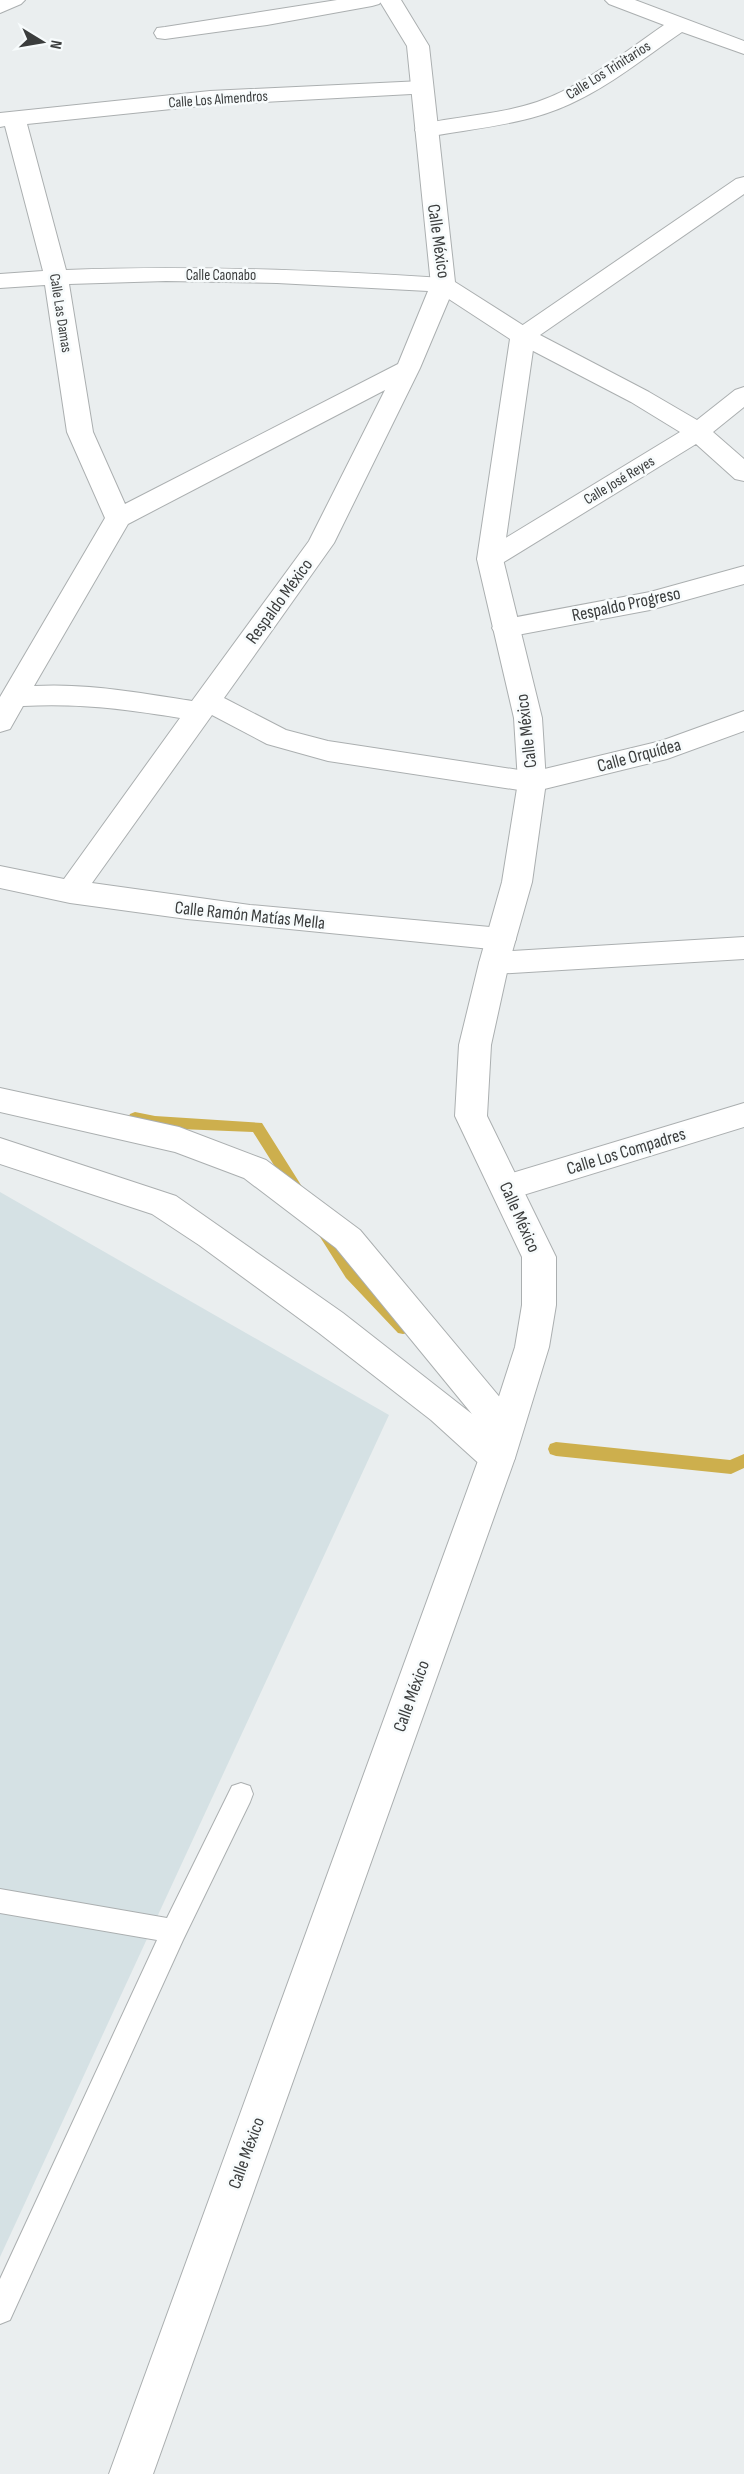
<svg xmlns="http://www.w3.org/2000/svg" width="744" height="2474" viewBox="0 0 744 2474" font-family="'Sofia Sans Condensed',sans-serif">
  <style>
    .built { fill: #d5e1e4 }
    .lines { fill: none; stroke-linecap: round; stroke-linejoin: round }
    .stream { fill: #cdaf4d; fill-rule: evenodd }
    .service-casing { stroke: #abafb0; stroke-width: 2 }
    .minor-casing { stroke: #abafb0; stroke-width: 2 }
    .tertiary-casing { stroke: #abafb0; stroke-width: 2 }
    .service { fill: #fff; fill-rule: evenodd }
    .minor { fill: #fff; fill-rule: evenodd }
    .tertiary { fill: #fff; fill-rule: evenodd }
    .labels { text-anchor: middle; stroke-width: 5; stroke-linejoin: round; paint-order: stroke }
    .far-street-label { font-size: 15px; fill: #3b3d3d; stroke: #f7fbfc }
    .street-label { font-size: 18px; fill: #3b3d3d; stroke: #f7fbfc }
  </style>
  <rect width="100%" height="100%" fill="#eaeeef"/>
  <path class="built" d="M0,1192l389,223 -389,842z"/>
  <g class="lines">
    <path class="stream" d="M135,1112l20,4 107,7 44,70 -2,4h-10l-41,-65 -98,-4 -25,-6 -2,-4 2,-4z
      M322,1223l5,2 29,45 52,53 3,5 -3,5 -5,1 -5,-1 -52,-55 -31,-49 2,-4z
      M556,1442l174,18 14,-6v14l-13,6 -175,-18 -6,-2 -2,-5 2,-5z"/>
    <defs>
      <path id="service" d="M241,1783l9,3 3,8 -3,8 -67,138 -173,380 -10,4v-45l157,-339 -157,-27v-24l167,29 65,-132z"/>
      <path id="minor" d="M0,0h25l-4,4 -21,9z
        M337,0h46l-4,4 -7,2 -105,19 -102,14 -8,-1 -3,-5 3,-5 8,-1z
        M605,0h30l109,41v13l-62,-22c-37,25 -72,54 -112,72 -45,21 -96,24 -144,33l-8,-2 -3,-5 3,-5c39,-9 80,-10 119,-23 47,-16 86,-49 127,-77l-55,-21z
        M422,81l8,2 3,5 -3,5 -220,12 -183,19 39,146c126,-5 251,0 377,8l8,2 4,5 -35,83 -86,175 -110,155 62,32 42,11 204,31 129,-31 83,-30v20l-77,28 -135,33 -204,-31 -61,-17 -55,-29 -120,168 158,22 251,23 11,3 4,8 -4,8 -11,3 -314,-31 -117,-16 -70,-15v-22l64,13 116,-161c-55,-9 -101,-15 -157,-12l-13,23 -10,3v-35l105,-179 -38,-86 -22,-147 -45,3v-14l43,-3 -38,-145 -5,1v-14l210,-22zM166,281l111,2 151,8 -30,73 -273,140 -32,-72 -24,-148zM385,390l-76,151 -117,160c-52,-8 -104,-18 -158,-15l94,-162z
        M744,177v17l-204,141 109,57 48,28 38,-30 9,-3v20l-31,25 31,27v22l-9,-2 -39,-35 -197,121 -9,3 -9,-3 -4,-6 4,-6 199,-121 -49,-30 -117,-61 -3,-5 3,-5 222,-152z
        M744,566v18l-94,26 -144,27 -10,-3 -4,-6 4,-6 10,-3 144,-27z
        M744,937v22l-250,15 -11,-3 -4,-8 4,-8 11,-3z
        M0,1088l179,39 87,33 94,70 157,188 5,11 -5,11 -12,4 10,14 -6,11 -12,4 -12,-4 -54,-49 -112,-87 -120,-88 -47,-31 -152,-50v-26l176,58 167,117 129,101 -136,-166 -92,-70 -69,-26 -175,-40z
        M744,1103v24l-237,73 -11,-4 -5,-9 5,-9z"/>
      <path id="tertiary" d="M379,0h22l28,46 26,236 77,49 3,5 -32,223 39,159 4,64 -14,100 -23,81 -18,82 -4,71 69,141v48l-7,42 -34,111 -362,1016h-44l370,-1016 36,-111 7,-42v-48l-67,-141 4,-71 20,-82 23,-81 16,-100 -4,-64 -37,-159 33,-220 -75,-49 -4,-5 -24,-239z"/>
    </defs>
    <use href="#service" class="service-casing"/>
    <use href="#minor" class="minor-casing"/>
    <use href="#tertiary" class="tertiary-casing"/>
    <use href="#service" class="service"/>
    <use href="#minor" class="minor"/>
    <use href="#tertiary" class="tertiary"/>
  </g>
  <g class="labels">
    <g class="far-street-label">
      <text transform="translate(608 70) rotate(-32)" y="5">Calle Los Trinitarios</text>
      <text transform="translate(218 99) rotate(-4)" y="5">Calle Los Almendros</text>
      <text x="221" y="280">Calle Caonabo</text>
      <text transform="translate(61 313) rotate(81)" y="5">Calle Las Damas</text>
      <text transform="translate(619 480) rotate(-31)" y="5">Calle José Reyes</text>
    </g>
    <g class="street-label">
      <text transform="translate(439 241) rotate(82)" y="6">Calle México</text>
      <text transform="translate(279 601) rotate(-54)" y="6">Respaldo México</text>
      <text transform="translate(626 604) rotate(-12)" y="6">Respaldo Progreso</text>
      <text transform="translate(526 731) rotate(-97)" y="6">Calle México</text>
      <text transform="translate(639 755) rotate(-15)" y="6">Calle Orquídea</text>
      <text transform="translate(250 915) rotate(6)" y="6">Calle Ramón Matías Mella</text>
      <text transform="translate(626 1151) rotate(-17)" y="6">Calle Los Compadres</text>
      <text transform="translate(520 1217) rotate(66)" y="6">Calle México</text>
      <text transform="translate(411 1696) rotate(-70)" y="6">Calle México</text>
      <text transform="translate(246 2153) rotate(-70)" y="6">Calle México</text>
    </g>
  </g>
  <g transform="translate(42 42) rotate(101)" stroke="#f7fbfc" stroke-width="4.5" paint-order="stroke">
  <path d="M0-4.5L10 22L0 15L-10 22Z" fill="#3b3d3d"/>
  <text y="-9" font-size="16" font-weight="bold" text-anchor="middle" fill="#3b3d3d">N</text>
  </g>
</svg>
